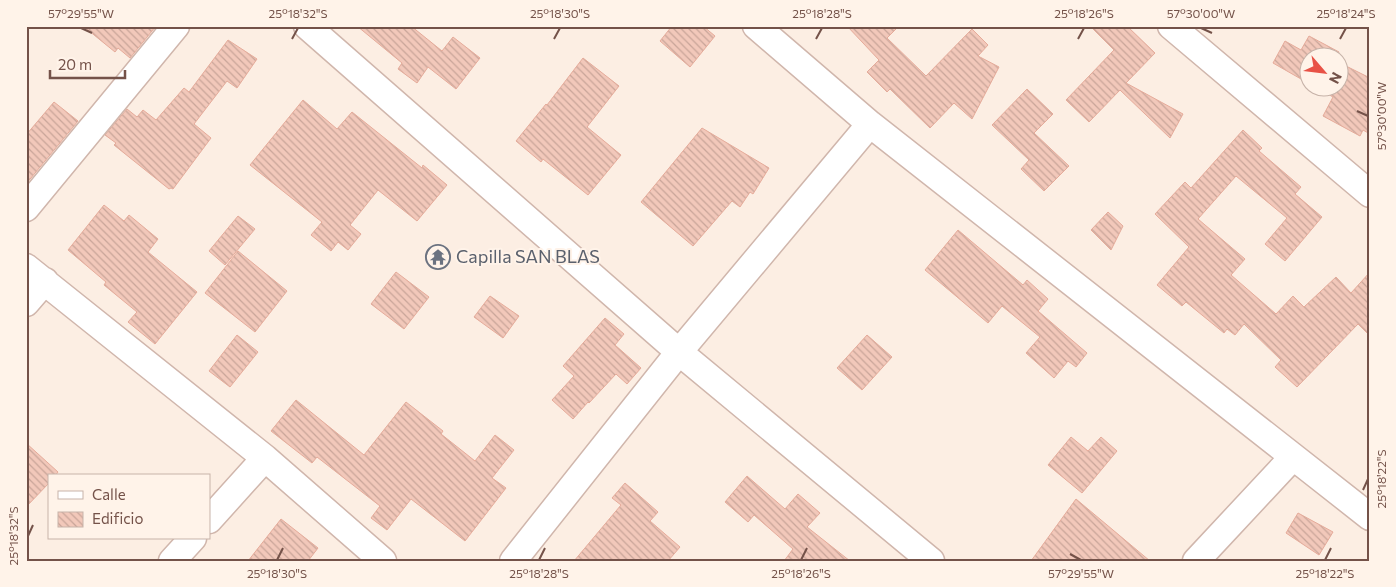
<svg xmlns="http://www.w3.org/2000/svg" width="1396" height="587" viewBox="0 0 1396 587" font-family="Commissioner,sans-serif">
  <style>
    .building { fill: url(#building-back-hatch); stroke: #e5ab9a }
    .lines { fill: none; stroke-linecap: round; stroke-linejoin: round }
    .minor-casing { stroke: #d0b6ac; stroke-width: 29 }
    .minor { stroke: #fff; stroke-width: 26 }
    .ticks { fill: none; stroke: #745249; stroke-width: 2 }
    .labels { text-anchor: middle; stroke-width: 4; stroke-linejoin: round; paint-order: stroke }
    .worship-label { font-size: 18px; fill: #5b616d; stroke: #fff3e9; text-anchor: start }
    .neatline { fill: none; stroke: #745249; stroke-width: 2 }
    .ticks-label { font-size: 12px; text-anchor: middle; fill: #745249 }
  </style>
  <defs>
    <pattern id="building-back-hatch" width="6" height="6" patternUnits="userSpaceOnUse" patternTransform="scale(1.25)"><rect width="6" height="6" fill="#f2c8ba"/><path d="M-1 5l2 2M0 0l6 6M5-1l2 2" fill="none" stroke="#c9a599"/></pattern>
  </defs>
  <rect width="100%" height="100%" fill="#fceee3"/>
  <path class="building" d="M83,26h73l-26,32 -12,-10 -3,4z
    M357,26h54l31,25 11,-14 27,21 -24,31 -28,-22 -11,16 -19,-14 4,-6z
    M672,26h31l12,10 -25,31 -30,-26z
    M847,26h52l-12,12 39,38 46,-47 16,16 -10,11 21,11 -27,52 -18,-16 -24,25 -40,-39 -3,3 -20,-20 12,-12z
    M1090,26h37l28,27 -29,30 57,31 -13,24 -50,-48 -31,32 -23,-22 48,-50z
    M1309,36l30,16 -3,6h-28v25l-35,-20 12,-22 16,9z
    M228,40l29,19 -20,29 -10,-7 -33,43 17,14 -38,51 -2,-1 -2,1 -55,-44 2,-2 -11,-8 22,-26 10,8 6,-7 13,10 28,-32 5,4z
    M583,58l36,28 -32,41 34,28 -33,40 -45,-36 -2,3 -25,-21 30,-37 1,1z
    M1338,62l32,16v56l-7,-4 -3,6 -37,-20 10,-19 -16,-9h21z
    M1027,89l26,25 -19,19 35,33 -25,25 -23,-22 8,-9 -37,-35z
    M303,100l34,29 15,-17 70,56 1,-3 24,20 -30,36 -39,-31 -28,35 11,9 -13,16 -10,-8 -7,9 -20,-16 11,-13 -72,-57z
    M54,102l24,19 -52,63v-49z
    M702,128l67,40 -16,26 -3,-2 -10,15 -8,-6 -39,45 -52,-44z
    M1243,130l19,18 -3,3 42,36 -6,7 27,23 -37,44 -20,-17 22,-26 -51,-42 -38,43 47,40 -14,16 45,39 17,-18 11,11 32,-30 15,16 19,-21v64l-12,-12 -61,63 -22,-20 6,-7 -37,-36 -9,11 -8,-6 -3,4 -38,-31 -4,4 -25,-21 32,-38 -34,-33 30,-32 6,6z
    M104,205l20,16 5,-6 29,24 -10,13 49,40 -42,52 -27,-22 9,-10 -33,-27 2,-3 -38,-32z
    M1108,212l15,14 -12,24 -20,-20z
    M238,216l17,13 -30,36 -16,-14z
    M958,230l65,55 4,-5 21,19 -10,12 49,42 -11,14 -8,-6 -14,17 -28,-25 14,-16 -38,-31 -14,17 -63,-53z
    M238,251l49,40 -32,41 -50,-39z
    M396,272l33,25 -25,32 -33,-25z
    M490,296l29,20 -16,22 -29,-21z
    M605,318l19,16 -9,11 26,23 -14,16 -11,-10 -27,29 -1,-1 -15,17 -21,-19 22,-24 -11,-10z
    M237,335l21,17 -28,35 -21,-16z
    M867,335l25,22 -30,33 -25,-22z
    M296,400l68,55 42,-53 37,29 -2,3 34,27 20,-26 19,15 -22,28 14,10 -41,53 -54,-42 -24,31 -16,-12 9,-12 -63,-49 -5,6 -41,-32z
    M1071,437l17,14 13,-14 16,14 -35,42 -34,-28z
    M26,443l32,29 -3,4h-6v7l-23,24z
    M747,476l38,33 13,-15 7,6 15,13 -13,14 43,34h-66l9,-12 -39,-34 -6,7 -23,-20z
    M625,483l33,29 -8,9 30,26 -12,14h-94l47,-56 -9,-7z
    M1076,499l74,62h-119z
    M1298,513l35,19 -14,23 -33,-22z
    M281,519l37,29 -10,13h-60z"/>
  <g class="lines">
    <defs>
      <path id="minor" d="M307,26l372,326 252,209
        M756,26l114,98 500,393
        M1171,26l199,168
        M26,208l150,-182
        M26,267l239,191 118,103
        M26,303l19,-22
        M209,520l56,-62
        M172,561l21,-23
        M513,561l166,-209 191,-228
        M1196,561l97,-104"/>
    </defs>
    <use href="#minor" class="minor-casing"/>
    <use href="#minor" class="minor"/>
  </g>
  <path class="ticks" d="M81,28l11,5M1201,28l11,5M292,39l6,-11M554,39l6,-11M816,39l6,-11M1078,39l6,-11M1340,39l6,-11M1357,111l11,5M1363,490l5,-11M28,536l5,-11M1070,554l11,6M277,560l6,-12M539,560l6,-12M801,560l6,-12M1325,560l6,-12"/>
  <defs>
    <symbol id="temple-ring" viewBox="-11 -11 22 22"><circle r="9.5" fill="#fff3e9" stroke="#6b7280" stroke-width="1.5"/><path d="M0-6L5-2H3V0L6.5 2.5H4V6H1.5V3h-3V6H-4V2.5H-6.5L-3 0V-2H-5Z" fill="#6b7280"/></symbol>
  </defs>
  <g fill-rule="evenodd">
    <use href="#temple-ring" x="424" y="243" width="28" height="28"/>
  </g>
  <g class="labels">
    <g class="worship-label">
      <text x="456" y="263">Capilla SAN BLAS</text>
    </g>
  </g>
  <rect width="1396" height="587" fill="none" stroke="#fff3e9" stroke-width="55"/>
  <rect x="48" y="474" width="162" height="65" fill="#fff3e9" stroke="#c7b3a9"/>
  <rect x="58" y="491" width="25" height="8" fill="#ffffff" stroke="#c7b3a9"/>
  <text x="92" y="500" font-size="15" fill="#745249">Calle</text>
  <rect x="58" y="512" width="25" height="15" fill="url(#building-back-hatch)" stroke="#c7b3a9"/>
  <text x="92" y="524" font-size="15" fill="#745249">Edificio</text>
  <g transform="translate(1324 72) rotate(118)"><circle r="24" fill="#fff3e9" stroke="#c7b3a9"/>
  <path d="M0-4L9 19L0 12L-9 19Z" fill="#e85246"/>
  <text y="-8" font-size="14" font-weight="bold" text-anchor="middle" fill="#745249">N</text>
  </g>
  <path d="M50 70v8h75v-8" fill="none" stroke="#745249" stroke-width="2.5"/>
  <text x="58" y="70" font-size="15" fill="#745249" stroke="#fff3e9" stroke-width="4" paint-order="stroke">20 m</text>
  <rect x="28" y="28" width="1340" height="532" class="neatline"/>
  <g class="ticks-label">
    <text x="81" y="18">57°29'55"W</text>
    <text x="298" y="18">25°18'32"S</text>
    <text x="560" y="18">25°18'30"S</text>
    <text x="822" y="18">25°18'28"S</text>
    <text x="1084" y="18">25°18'26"S</text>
    <text x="1201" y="18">57°30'00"W</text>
    <text x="1346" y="18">25°18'24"S</text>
    <text transform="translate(1382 116) rotate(-90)" y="4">57°30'00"W</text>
    <text transform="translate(1382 479) rotate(-90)" y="4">25°18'22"S</text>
    <text transform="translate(14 536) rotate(-90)" y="4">25°18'32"S</text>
    <text x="277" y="578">25°18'30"S</text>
    <text x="539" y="578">25°18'28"S</text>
    <text x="801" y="578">25°18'26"S</text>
    <text x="1081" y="578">57°29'55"W</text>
    <text x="1325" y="578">25°18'22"S</text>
  </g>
</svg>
